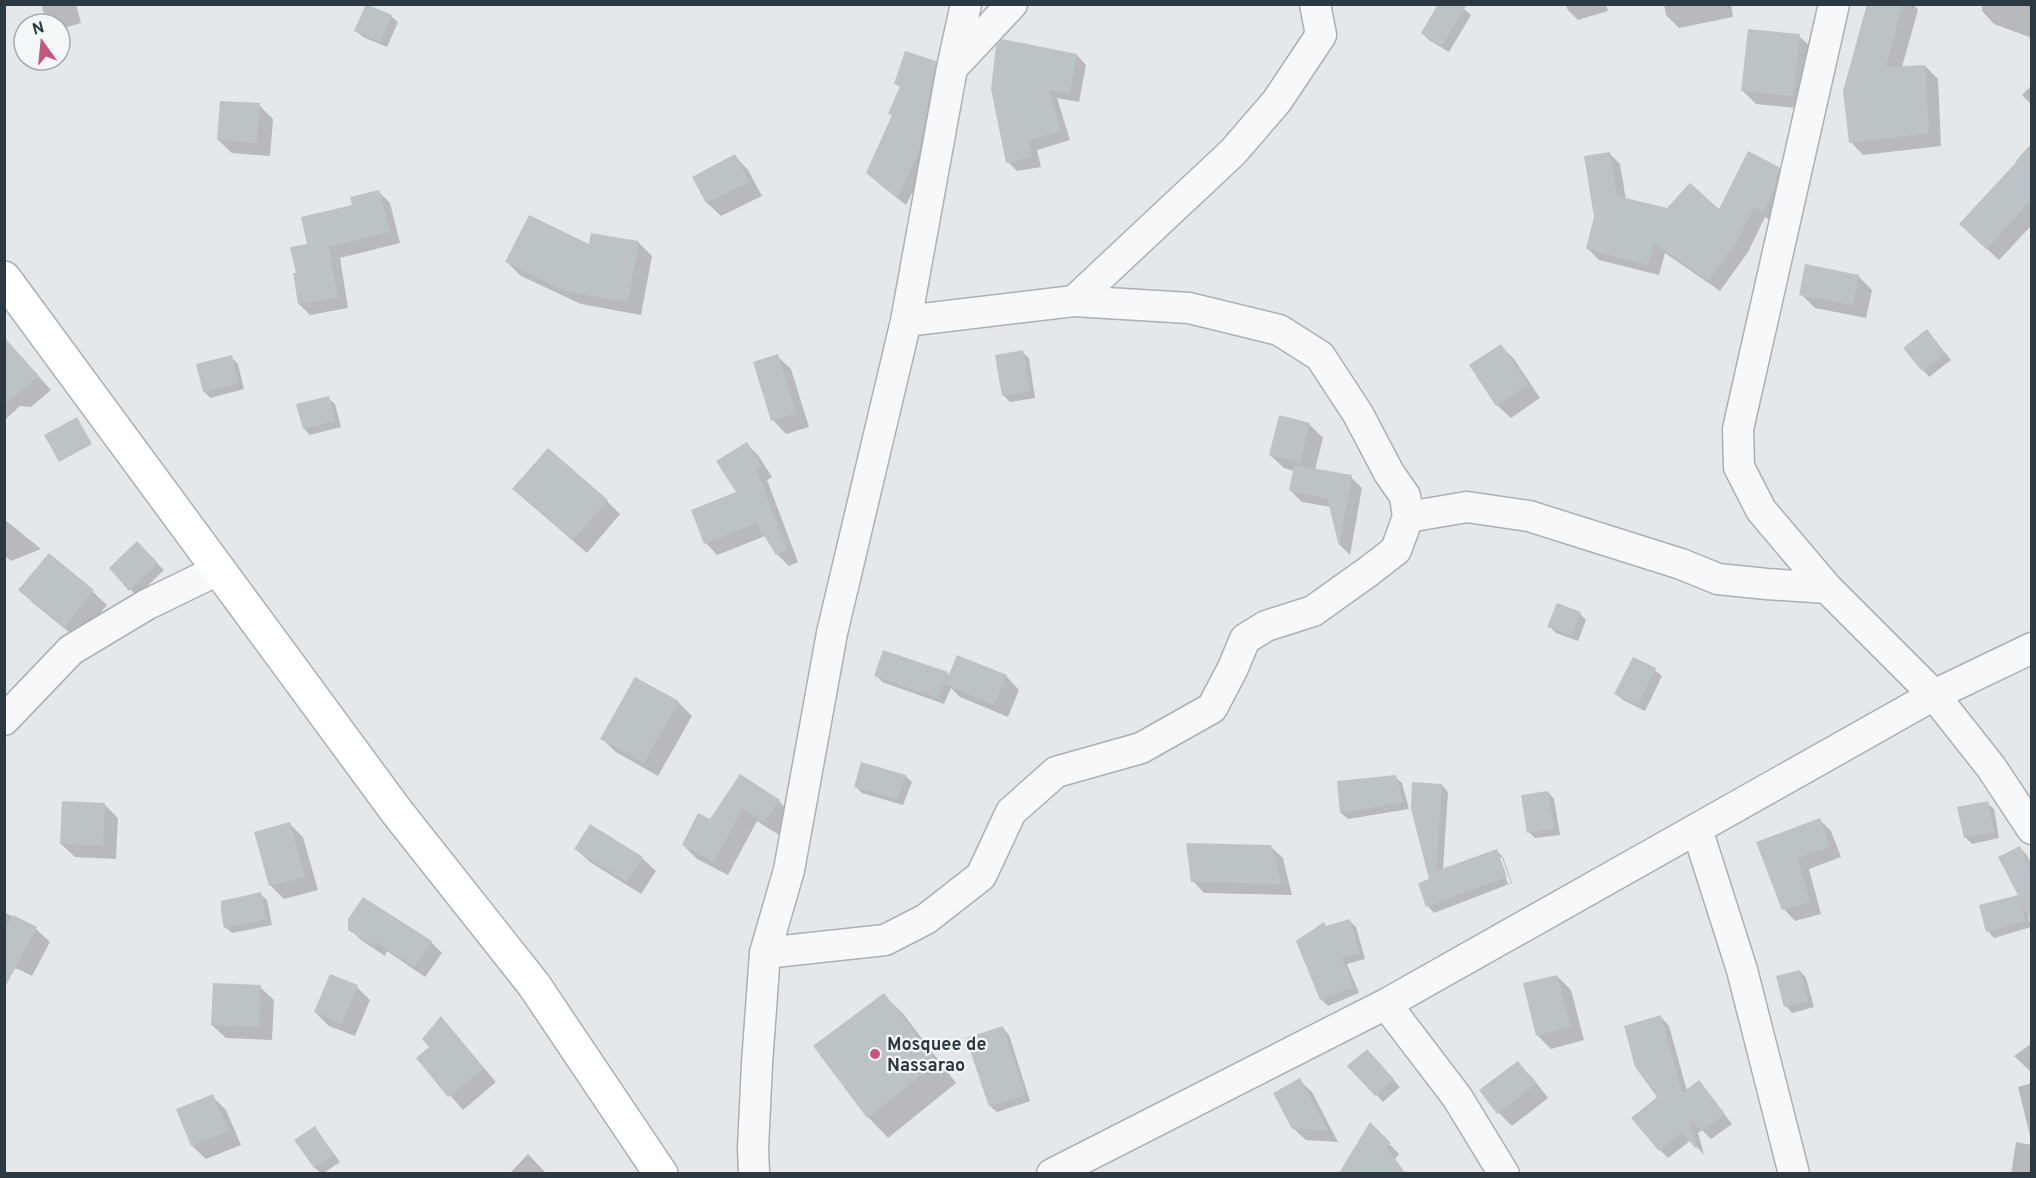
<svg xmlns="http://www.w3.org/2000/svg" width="2036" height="1178" viewBox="0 0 2036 1178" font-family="Overpass,sans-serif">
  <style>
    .shadow { fill: #0003; fill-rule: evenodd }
    .building { fill: #bcc3c7 }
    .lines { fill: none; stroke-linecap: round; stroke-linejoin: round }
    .street-casing { stroke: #aab0b5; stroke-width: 33 }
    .secondary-casing { stroke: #aab0b5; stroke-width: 36 }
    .street { stroke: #f7f8fa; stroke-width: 30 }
    .secondary { stroke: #fff; stroke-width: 33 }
    .poi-dot { fill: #c4567e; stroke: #f4f7f8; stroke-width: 2 }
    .labels { text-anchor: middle; stroke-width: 4.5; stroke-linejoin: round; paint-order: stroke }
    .poi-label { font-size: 18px; font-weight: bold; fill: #2d3942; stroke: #f4f7f8; text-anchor: start }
  </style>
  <rect width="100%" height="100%" fill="#e5e8eb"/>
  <path class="shadow" d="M41,4h35l5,19 -21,6v-5h-13z
    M1458,4l13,11 -22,37 -20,-12 -7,-7z
    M1566,4h40l2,7 -30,9 -11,-11z
    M1664,4h67l2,13 -54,11 -13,-13z
    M1868,4h45l5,6 -16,57 23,-1 13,13 3,67 -78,9 -12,-13z
    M1982,4h50v34l-38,-14 -12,-13z
    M391,16l7,6 -11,25 -24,-10 -7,-6z
    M1799,36l14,13 -7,60 -50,-5 -14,-14z
    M1077,55l9,10 -7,37 -22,-4 13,42 -33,10 4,17 -24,4 -9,-9 -16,-73z
    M935,63l9,9 -16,90 -22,43 -29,-23 16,-66 -3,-2 11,-26 -5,-4z
    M2032,85v20l-10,-10z
    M259,105l14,14 -3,37 -38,-3 -14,-13z
    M2032,143v82l-33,35 -25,-23 44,-74 -2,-2z
    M1609,153l11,11 6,36 42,10 52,1 59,-43 11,12 -16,42 -9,-5 -17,35 -28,39 -55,-38 -6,22 -60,-15 -11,-11z
    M735,156l13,14 14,26 -41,20 -14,-13 -13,-26z
    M378,191l12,12 10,40 -60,15 8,50 -38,7 -11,-11 -1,-30 11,-29 45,-39z
    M638,242l14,14 -11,59 -60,-11 -60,-28 -14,-14z
    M1858,276l14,14 -6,28 -51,-10 -14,-14z
    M4,338l47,52 -20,17 -11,-1 -14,13 -2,-2z
    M1933,338l18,22 -22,17 -6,-7z
    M1501,346l13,13 26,39 -29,20 -14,-13z
    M1022,352l7,6 6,40 -25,4 -6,-6z
    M777,356l14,13 18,58 -23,7 -13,-14z
    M231,357l7,7 6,25 -34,9 -6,-7z
    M328,398l7,6 6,23 -31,8 -6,-6z
    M1309,424l14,14 -8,32 36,7 11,11 -12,67 -10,-10 -9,-38 -29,-5 -11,-11 3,-20 -10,-3 -14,-13z
    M746,444l12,11 14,22 -5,3 31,82 -9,4 -12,-12 -12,-18 -48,19 -11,-12 32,-50z
    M607,501l13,13 -33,39 -59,-51z
    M4,519l31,25 6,5 -30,12 -7,-6z
    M137,544l27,26 -27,26 -26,-27z
    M49,555l44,37 14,13 -28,35 -45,-36 -14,-14z
    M1580,614l6,6 -8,21 -22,-8 -7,-7z
    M1655,670l7,6 -17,35 -22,-11 -7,-6z
    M947,674l3,2h56l13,14 -11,27 -48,-20 -9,-9 -7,16 -62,-22 -6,-7z
    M678,702l14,14 -34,60 -42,-24 -14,-13z
    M862,764l44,12 6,6 -9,23 -41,-12 -6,-6z
    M740,776l39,25 13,14 -13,20 -22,-14 -29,54 -31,-16 -14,-14 28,-24z
    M1395,777l7,6 7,26 -61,10 -7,-6z
    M1442,785l6,7 -5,78 54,-19 6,6 9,26 -78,30 -6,-7zM1498,857h4l9,26 -3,1z
    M1548,792l6,7 6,36 -25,3 -6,-6z
    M1987,803l7,6 5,29 -27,6 -7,-7z
    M104,804l14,14 -2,41 -41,-2 -14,-13z
    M1819,819l12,12 10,26 -32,12 12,45 -26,7 -11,-12 -26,-66z
    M290,824l13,13 15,53 -34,9 -14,-14z
    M1271,847l12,11 9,37 -88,-2 -11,-12z
    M2020,848l6,6 6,11v53l-5,-6 4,15 -37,11 -6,-7 -7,-25 39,-10z
    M576,849l66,9 14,13 -15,23 -51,-32z
    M260,894l7,6 5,25 -40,8 -7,-6z
    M4,912l32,17 14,13 -18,34 -14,-7 -14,-1z
    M1350,921l6,6 9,32 -18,5 12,29 -31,13 -7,-7 5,-72z
    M350,929l81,13 11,11 -17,24 -38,-26 -2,5 -24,-16z
    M1800,971l6,7 8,29 -22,6 -6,-7z
    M1557,976l14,14 13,50 -33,9 -13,-13z
    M260,987l14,13 -2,40 -46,-2 -14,-13z
    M357,987l13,13 -15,36 -26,-10 -14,-14z
    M884,995l20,20 52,68 -68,55 -20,-21 -53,-71z
    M1661,1017l8,9 18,65 12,-9 33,42 -21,15 -9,-9 -4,3 6,22 -13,-15 -23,18 -8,-8z
    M441,1018l55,64 -33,28 -45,-52 13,-11z
    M1003,1028l6,7 21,66 -33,11 -7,-6z
    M2032,1043v30l-18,-17z
    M1373,1057l27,30 -17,15 -33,-36z
    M1517,1063l14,13 17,22 -36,28 -13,-13z
    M1299,1080l13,12 26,50 -32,-2 -13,-12z
    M2032,1083v61l-14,-57z
    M212,1096l14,14 15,35 -35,14 -14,-13 -15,-36z
    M1370,1124l29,30 -4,5 11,15h-65z
    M315,1128l25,34 -18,12 -7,-6 -18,-28z
    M2016,1142l16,3v29h-21z
    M528,1154l19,20h-38z"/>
  <path class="building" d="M366,4l26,11 -12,27 -26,-11z
    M1438,4h29l-25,42 -21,-13z
    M1867,4h36l-17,63 39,-2 4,68 -80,10 -6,-52z
    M1748,29l52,5 -7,62 -52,-5z
    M1002,39l75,15 -7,40 -21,-4 12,41 -33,10 4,16 -26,6 -15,-74 5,-43z
    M905,51l31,10 -17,91 -22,46 -31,-25 26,-58 -4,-1 12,-28 -6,-2z
    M220,101l40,2 -3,40 -40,-3z
    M2031,146v54l-45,49 -27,-25z
    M1748,151l31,16 -4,21 -12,24 -9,-5 -17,34 -29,40 -54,-38 -6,22 -62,-16 8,-32 -10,-61 26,-4 7,44 50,12 23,-25 29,26z
    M735,154l14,28 -43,21 -14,-26z
    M379,190l11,42 -61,15 9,51 -40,6 -5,-31h3l-6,-26 17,-3 -6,-27 51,-12 -2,-8z
    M529,215l60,29 2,-11 48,8 -11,61 -64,-11 -59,-29z
    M1805,264l54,11 -6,30 -54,-10z
    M1927,329l18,24 -23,18 -19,-23z
    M4,337l35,39 -35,29z
    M1501,344l27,40 -32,22 -27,-41z
    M1023,350l7,41 -28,5 -7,-41z
    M778,354l18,59 -25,8 -18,-59z
    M232,355l6,28 -35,9 -7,-28z
    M329,396l6,25 -32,8 -7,-25z
    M1279,415l31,8 -10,40 -31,-8z
    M77,417l15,27 -33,18 -15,-27z
    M747,442l14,23 -5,3 31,82 -11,5 -20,-32 -52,21 -13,-34 45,-18 -20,-31z
    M548,448l60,52 -35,40 -61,-51z
    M1294,465l58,10 -13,71 -12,-48 -38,-7z
    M137,541l21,22 -29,28 -20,-23z
    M49,553l45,37 -30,37 -46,-37z
    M1557,603l24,9 -9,24 -25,-9z
    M883,650l65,22 -10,26 -64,-22z
    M957,655l50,20 -13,30 -49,-21z
    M1633,657l23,11 -18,37 -24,-11z
    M635,677l44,24 -35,62 -44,-24z
    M861,762l45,13 -9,24 -43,-12z
    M740,774l40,26 -16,22 -21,-14 -29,54 -32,-17 16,-32 12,6z
    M1396,775l7,27 -63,11 -3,-32z
    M1412,782l30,2 -6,87 61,-22 10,28 -81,30 -8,-24 11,-4 -18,-70z
    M1548,791l6,38 -27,4 -6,-38z
    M62,801l43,2 -2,43 -43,-2z
    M1988,801l6,31 -30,6 -7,-31z
    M1820,818l10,28 -32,12 12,44 -28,8 -26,-68z
    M290,822l15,55 -36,9 -15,-54z
    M590,824l53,33 -16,25 -53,-33z
    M1186,843l85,2 11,39 -91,-2z
    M2020,846l11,23v52l-13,-24 8,24 -40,11 -7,-27 39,-10 -20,-38z
    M261,892l5,27 -42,9 -3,-16v-11z
    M363,897l69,44 -18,26 -38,-25 -2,4 -26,-16v-11z
    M13,915l24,12 -33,62v-57z
    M1350,919l9,34 -17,5 12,29 -34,13 -24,-59 28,-19 2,4z
    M1800,970l8,31 -24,6 -8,-31z
    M330,974l28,11 -17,39 -27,-12z
    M1557,975l14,52 -35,9 -13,-53z
    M213,983l48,2 -2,42 -48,-2z
    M884,993l53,69 -70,56 -54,-72z
    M1661,1015l21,78 17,-13 26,34 -24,17 -8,-9 -3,2 7,23 -2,1 -13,-17 -23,20 -28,-33 26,-21 -22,-30 -11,-41z
    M441,1016l43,52 -36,29 -32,-39 13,-11 -7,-8z
    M1003,1026l22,69 -36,12 -23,-69z
    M1367,1049l27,30 -19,17 -28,-30z
    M1518,1061l18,23 -39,30 -18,-24z
    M1300,1078l28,52 -36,-1 -19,-36z
    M213,1094l15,37 -37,15 -15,-37z
    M1370,1122l21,21 -5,5 19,25h-66z
    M315,1126l19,29 -20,13 -20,-28z"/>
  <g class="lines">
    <defs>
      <path id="street" d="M1834,4l-96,425 1,38 22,43 66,78 107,107 57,72 41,62
        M952,68l60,-64
        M1074,301l159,-149 44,-51 44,-66 -6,-31
        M1408,517l59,-10 62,9 152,48 37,15 49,5 60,4
        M4,720l67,-70 75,-45 72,-35
        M1697,829l45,141 52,204
        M765,953l120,-13 41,-21 55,-43 30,-64 45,-40 85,-24 71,-40 21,-40 12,-29 21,-13 47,-15 56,-40 27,-21 12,-33 -3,-21 -16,-23 -31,-59 -38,-58 -41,-26 -90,-22 -115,-7 -168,20
        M1386,1004l71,93 47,77
        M754,1174l-1,-26 4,-84 8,-111 24,-83 43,-237 74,-312 46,-253 14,-64
        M1052,1174l334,-170 548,-309 98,-47"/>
      <path id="secondary" d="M4,278l393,534 137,173 127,189"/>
    </defs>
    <use href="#street" class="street-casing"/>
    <use href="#secondary" class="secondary-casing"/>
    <use href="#street" class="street"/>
    <use href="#secondary" class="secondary"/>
  </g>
  <circle class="poi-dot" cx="875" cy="1054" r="6"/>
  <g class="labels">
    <g class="poi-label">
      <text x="887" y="1050">Mosquee de<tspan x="887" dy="21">Nassarao</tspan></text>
    </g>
  </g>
  <rect width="2036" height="1178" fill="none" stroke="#2d3942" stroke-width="12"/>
  <g transform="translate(42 42) rotate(345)"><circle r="28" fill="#f4f7f8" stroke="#a4abaf" stroke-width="1.5"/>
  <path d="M0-4.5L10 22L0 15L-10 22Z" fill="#c4567e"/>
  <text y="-9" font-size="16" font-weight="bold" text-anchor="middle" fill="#2d3942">N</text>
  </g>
</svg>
